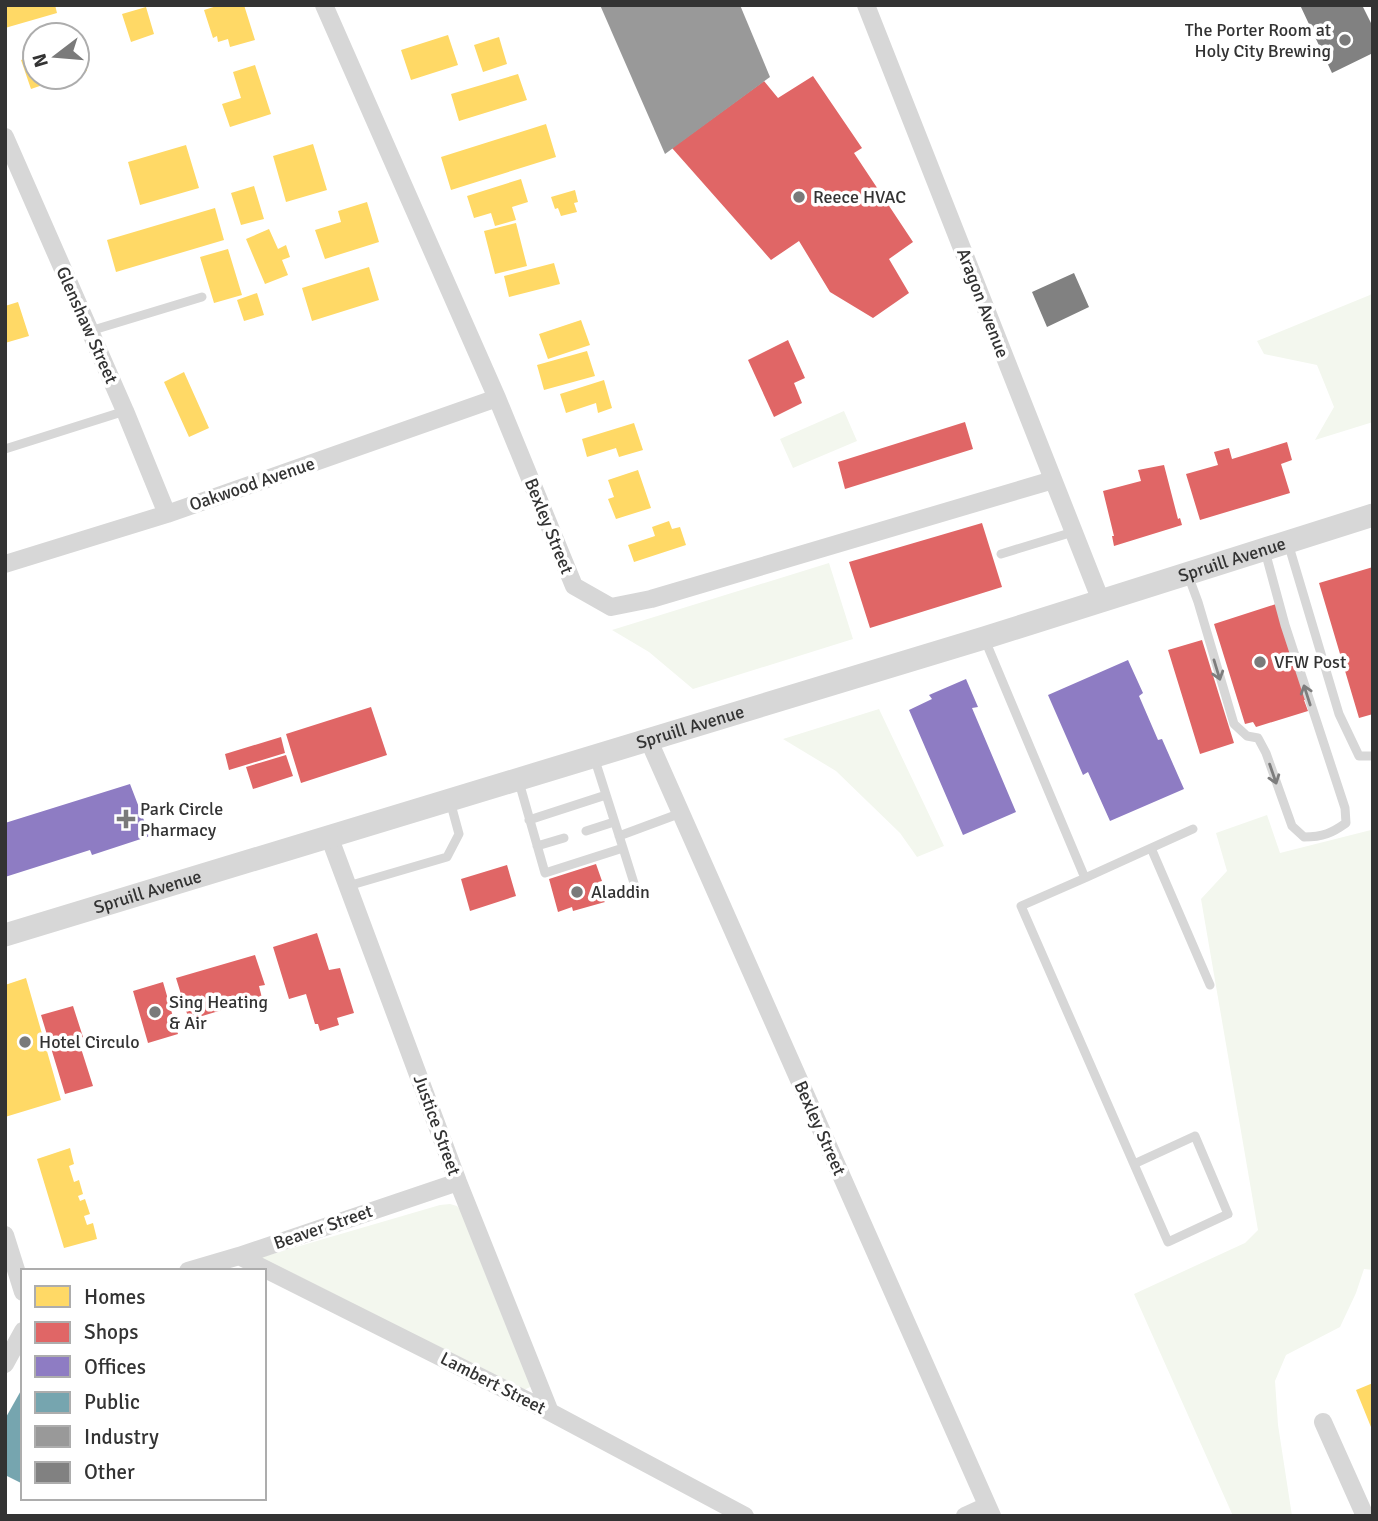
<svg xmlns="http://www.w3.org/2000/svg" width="1378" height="1521" viewBox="0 0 1378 1521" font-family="Signika,sans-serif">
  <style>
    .green { fill: #f3f7ee }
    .homes { fill: #ffd966 }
    .shops { fill: #e06666 }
    .offices { fill: #8e7cc3 }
    .public { fill: #76a5af }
    .industry { fill: #999 }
    .building { fill: #818181 }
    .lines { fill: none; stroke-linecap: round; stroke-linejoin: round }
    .service { stroke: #d7d7d7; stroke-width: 9 }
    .minor { stroke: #d7d7d7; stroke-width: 18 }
    .tertiary { stroke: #d7d7d7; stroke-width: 23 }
    .oneway { stroke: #7d7d7d }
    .poi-dot { fill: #7a7a7a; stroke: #fff; stroke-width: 2.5 }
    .labels { text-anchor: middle; stroke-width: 7; stroke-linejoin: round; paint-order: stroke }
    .poi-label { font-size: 18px; fill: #333; stroke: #fff; text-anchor: start }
    .street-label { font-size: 18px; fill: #333; stroke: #fff }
  </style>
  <rect width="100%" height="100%" fill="#fff"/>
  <path class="green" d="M1373,292v130l-58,18 19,-33 -17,-42 -53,-11 -7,-13 113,-46z
    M844,411l13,30 -64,27 -13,-29z
    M829,563l24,76 -160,50 -44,-37 -37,-22z
    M879,709l65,137 -27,11 -17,-24 -64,-62 -53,-32z
    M1267,815l13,38 91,-23 2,4v436l-9,-1 -8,24 -16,34 -54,28 -11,26 3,44 14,91h-59l-99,-222 111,-51 13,-13 -57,-331 26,-28 -11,-38z
    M450,1204l7,2 7,8 67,168 -1,5 -6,3 -264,-131 2,-2 178,-52z"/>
  <path class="homes" d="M5,5h50l2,8 -52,15z
    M220,5h24l11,35 -25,7 -2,-8 -10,3 -1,-6 -4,2 -9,-28z
    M146,7l8,27 -23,8 -9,-28z
    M448,35l10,30 -47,15 -10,-30z
    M499,37l8,27 -24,8 -9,-27z
    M78,41l9,30 -10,3v-32z
    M35,55v22h31l-35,12 -10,-29z
    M255,65l16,49 -41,13 -8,-23 19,-6 -8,-26z
    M518,74l9,26 -68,21 -8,-27z
    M546,124l10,33 -105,33 -10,-33z
    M313,144l14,46 -41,12 -13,-46z
    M186,145l13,43 -59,17 -12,-43z
    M521,179l7,23 -16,5 4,13 -21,6 -4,-13 -17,5 -7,-22z
    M254,186l10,33 -23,6 -10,-32z
    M575,190l3,12 -4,1 3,9 -16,4 -3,-8 -3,1 -4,-12z
    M367,202l12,40 -54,17 -10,-29 26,-8 -3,-11z
    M215,208l9,32 -108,32 -9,-32z
    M516,223l11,43 -32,8 -11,-43z
    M269,229l9,20 8,-4 4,12 -8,3 6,15 -23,9 -19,-45z
    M228,249l14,46 -28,8 -14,-46z
    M554,263l6,21 -51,13 -5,-21z
    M369,267l10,33 -67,21 -10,-33z
    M257,293l7,22 -20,6 -7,-21z
    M18,302l11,34 -24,7v-37z
    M581,320l9,25 -42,14 -9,-25z
    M587,351l8,25 -51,14 -7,-25z
    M184,372l25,56 -20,9 -25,-55z
    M604,380l8,28 -14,5 -2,-10 -30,10 -6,-19z
    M634,423l9,27 -24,7 -3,-9 -29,9 -5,-18z
    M638,470l13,38 -35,11 -8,-20 6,-2 -6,-17z
    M669,521l3,8 8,-2 6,18 -52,17 -6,-17 27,-9 -3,-9z
    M26,978l35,122 -56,17v-132z
    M70,1148l4,16 -5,2 5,16 5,-2 4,14 -5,2 2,5 5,-2 5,15 -6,2 3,9 6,-2 4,16 -33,9 -27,-89z
    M1373,1383v49l-17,-42z"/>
  <path class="shops" d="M813,76l49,72 -8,5 59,89 -24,17 20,34 -36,25 -43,-26 -31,-51 -28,19 -99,-112 92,-67 14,17z
    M788,340l17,38 -11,5 8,20 -28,14 -26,-57z
    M965,422l8,27 -128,40 -7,-27z
    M1287,442l5,18 -11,4 9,29 -90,27 -14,-46 32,-9 -4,-13 15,-4 3,11z
    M1164,465l14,54 2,-1 2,7 -68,21 -2,-10h2l-11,-45 38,-10 -3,-11z
    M982,523l20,64 -132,41 -21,-66z
    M1373,567v147l-14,4 -40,-135z
    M1276,604l30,96h-2l4,11 -52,16 -3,-5 -8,2 -31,-100z
    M1202,640l32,103 -34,11 -32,-104z
    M371,707l16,48 -86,28 -15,-49z
    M281,737l4,16 -56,17 -4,-16z
    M286,755l7,21 -40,13 -7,-22z
    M596,864l6,17 -4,1 7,20 -32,9 -1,-4 -14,5 -9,-33z
    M507,865l9,31 -46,15 -9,-32z
    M317,933l12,37 11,-2 14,45 -17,5 2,7 -19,6 -2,-7h-3l-9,-30 -17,5 -16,-52z
    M255,955l10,30 -6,1 3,12 -73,22 -13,-42z
    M163,982l15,52 -30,9 -15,-52z
    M73,1006l10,31 -5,2 15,47 -28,8 -24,-79z"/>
  <path class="offices" d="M1128,660l15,33 -4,3 19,44 4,-1 22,50 -74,32 -22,-49 -5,3 -35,-80z
    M966,679l12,28 -6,1 44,104 -53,23 -54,-125 23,-11 -3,-4z
    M130,784l20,52 -58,19 -2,-5 -85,27v-54z"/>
  <path class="public" d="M23,1387v97l-18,-9v-56z"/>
  <path class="industry" d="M600,5h140l30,72 -105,77z"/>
  <path class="building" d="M1300,5h62l11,22v26l-41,20z
    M1074,273l15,34 -42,20 -15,-35z"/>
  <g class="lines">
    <path class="service" d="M90,331l112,-34
      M5,449l120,-38
      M1288,543l51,171 20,42h14
      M1001,554l72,-22
      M1188,575l10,27 36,122 13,12 11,2 8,15 26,73 12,11c19,0 28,-4 42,-14l-1,-15 -60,-183 -20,-74
      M985,640l100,238 -64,28 147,336 60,-28 -33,-78 -61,28
      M519,782l26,91 78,-25 -29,-91
      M529,820l77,-25
      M586,831l28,-9
      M619,836l62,-23
      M537,846l27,-8
      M623,848l15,48
      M1151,848l42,-19
      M1085,878l66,-30 59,137
      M348,886l99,-29 12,-23 -9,-33"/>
    <path class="minor" d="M324,5l173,393 77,188 37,21 40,-8 402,-119
      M866,5l235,596
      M5,137l120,274 42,103
      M5,564l162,-50 330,-116
      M649,741l343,775
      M329,836l129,346 92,230
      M5,1235l18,57
      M239,1256l311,156 195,104
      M188,1271l51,-15 219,-74
      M5,1364l18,-33
      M1323,1422l42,94
      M965,1516l22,-10"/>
    <path class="tertiary" id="s1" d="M5,935l979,-297 389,-123"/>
  </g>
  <defs><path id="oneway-shaft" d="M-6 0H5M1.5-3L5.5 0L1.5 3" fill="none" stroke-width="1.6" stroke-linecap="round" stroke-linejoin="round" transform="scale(1.75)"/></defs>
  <g class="oneway">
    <use href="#oneway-shaft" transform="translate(1217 670) rotate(73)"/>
    <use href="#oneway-shaft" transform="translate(1307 695) rotate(-108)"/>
    <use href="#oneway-shaft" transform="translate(1273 774) rotate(71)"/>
  </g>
  <g class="poi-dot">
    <circle cx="1345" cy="40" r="7"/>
    <circle cx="799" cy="197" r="7"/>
    <circle cx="1260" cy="662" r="7"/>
    <path d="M122.5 808.5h7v7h7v7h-7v7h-7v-7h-7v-7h7z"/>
    <circle cx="577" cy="892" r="7"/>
    <circle cx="155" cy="1012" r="7"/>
    <circle cx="25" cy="1042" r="7"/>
  </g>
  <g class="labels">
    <g class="poi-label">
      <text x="1331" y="36" text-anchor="end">The Porter Room at<tspan x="1331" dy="21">Holy City Brewing</tspan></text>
      <text x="813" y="203">Reece HVAC</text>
      <text x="1274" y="668">VFW Post</text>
      <text x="140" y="815">Park Circle<tspan x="140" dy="21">Pharmacy</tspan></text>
      <text x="591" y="898">Aladdin</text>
      <text x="169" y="1008">Sing Heating<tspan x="169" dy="21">&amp; Air</tspan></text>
      <text x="39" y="1048">Hotel Circulo</text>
    </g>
    <g class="street-label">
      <text transform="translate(983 303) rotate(69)" y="6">Aragon Avenue</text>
      <text transform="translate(87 325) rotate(66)" y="6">Glenshaw Street</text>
      <text transform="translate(252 484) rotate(-19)" y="6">Oakwood Avenue</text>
      <text transform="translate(549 526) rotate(68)" y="6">Bexley Street</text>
      <text dy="6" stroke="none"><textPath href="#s1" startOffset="1283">Spruill Avenue</textPath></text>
      <text dy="6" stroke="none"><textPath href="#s1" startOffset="716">Spruill Avenue</textPath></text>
      <text dy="6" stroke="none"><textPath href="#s1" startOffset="149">Spruill Avenue</textPath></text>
      <text transform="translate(437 1125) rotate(70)" y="6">Justice Street</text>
      <text transform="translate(820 1128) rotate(66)" y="6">Bexley Street</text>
      <text transform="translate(323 1227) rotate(-19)" y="6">Beaver Street</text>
      <text transform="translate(493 1383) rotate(27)" y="6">Lambert Street</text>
    </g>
  </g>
  <rect width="1378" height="1521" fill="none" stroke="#333333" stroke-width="14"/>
  <rect x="21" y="1269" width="245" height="231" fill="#ffffff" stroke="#adadad" stroke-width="2"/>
  <rect x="35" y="1286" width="35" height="21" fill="#ffd966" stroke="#adadad" stroke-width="2"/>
  <text x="84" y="1304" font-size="21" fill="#333333">Homes</text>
  <rect x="35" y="1322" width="35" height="21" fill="#e06666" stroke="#adadad" stroke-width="2"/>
  <text x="84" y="1339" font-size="21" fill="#333333">Shops</text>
  <rect x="35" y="1356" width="35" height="21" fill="#8e7cc3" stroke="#adadad" stroke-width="2"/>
  <text x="84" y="1374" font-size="21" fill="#333333">Offices</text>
  <rect x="35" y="1392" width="35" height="21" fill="#76a5af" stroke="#adadad" stroke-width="2"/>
  <text x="84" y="1409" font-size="21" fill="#333333">Public</text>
  <rect x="35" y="1426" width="35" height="21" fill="#999999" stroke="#adadad" stroke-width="2"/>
  <text x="84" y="1444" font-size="21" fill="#333333">Industry</text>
  <rect x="35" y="1462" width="35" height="21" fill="#818181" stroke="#adadad" stroke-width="2"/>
  <text x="84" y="1479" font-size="21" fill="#333333">Other</text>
  <g transform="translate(56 56) rotate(254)"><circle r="33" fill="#ffffff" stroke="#adadad" stroke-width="2"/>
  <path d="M0-5L12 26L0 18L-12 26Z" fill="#7a7a7a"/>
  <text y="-10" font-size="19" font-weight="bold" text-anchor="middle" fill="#333333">N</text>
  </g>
</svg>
